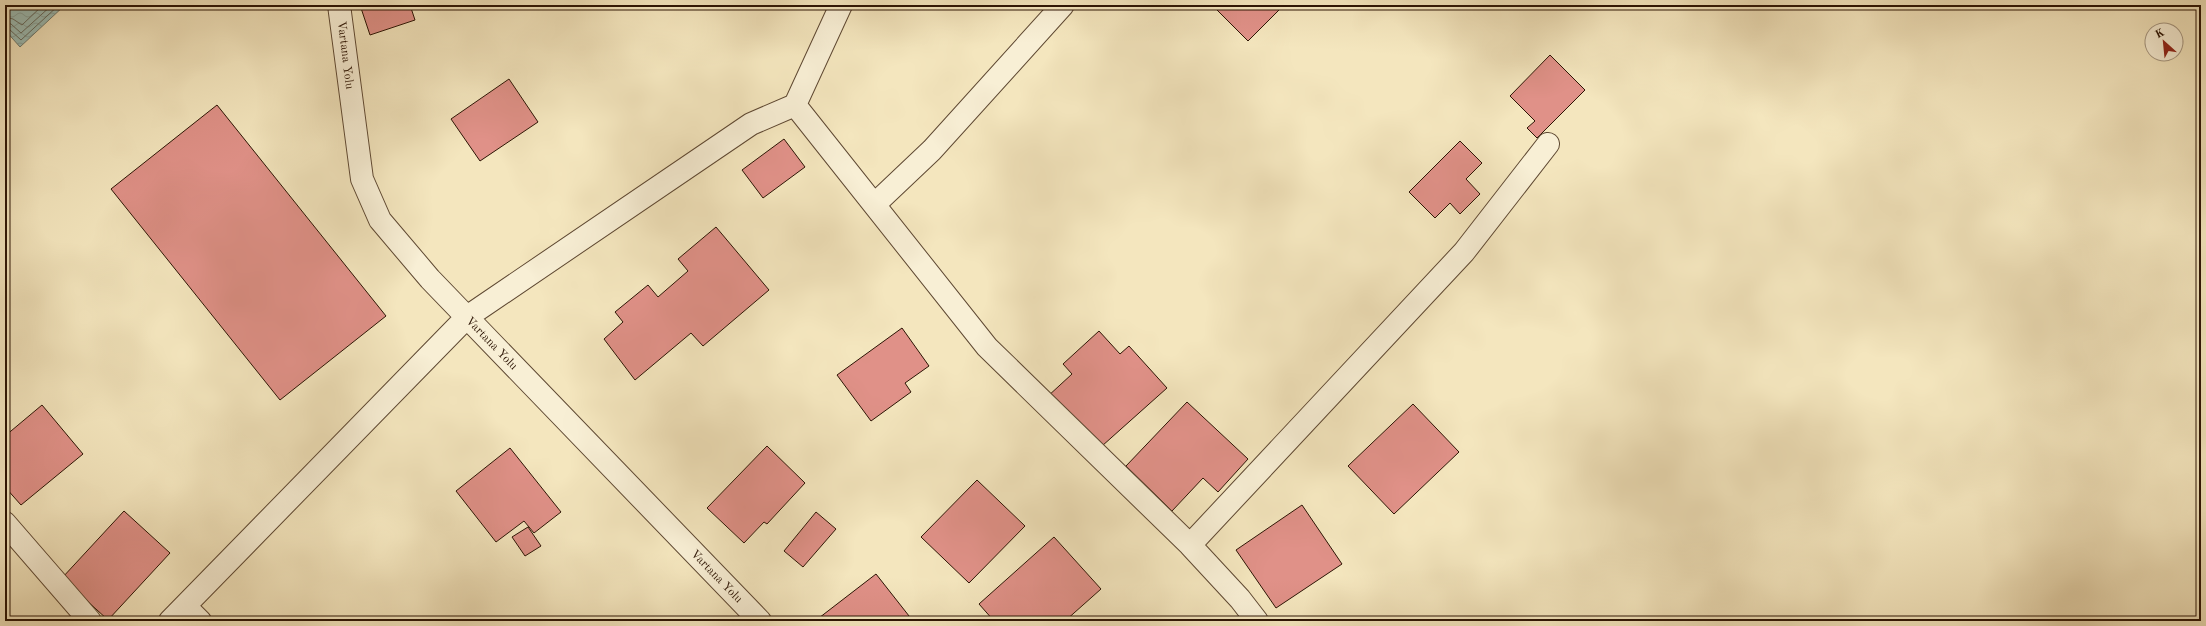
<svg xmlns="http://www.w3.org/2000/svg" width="2206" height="626" viewBox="0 0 2206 626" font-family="'Old Standard TT',serif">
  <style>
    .water { fill: url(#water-waves); stroke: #6f7a6f }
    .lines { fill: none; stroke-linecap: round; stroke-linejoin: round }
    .shore { stroke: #64695d; stroke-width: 1 }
    .building { fill: #e09188; stroke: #2c1404 }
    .minor-casing { stroke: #5e4832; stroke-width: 24 }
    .minor { stroke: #f8efd5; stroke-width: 22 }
    .labels { text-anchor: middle; stroke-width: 3.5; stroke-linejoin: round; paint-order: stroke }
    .street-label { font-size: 12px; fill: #2c1404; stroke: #f8efd5 }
  </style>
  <defs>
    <pattern id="water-waves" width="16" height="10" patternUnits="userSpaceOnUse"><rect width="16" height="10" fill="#9cbeb6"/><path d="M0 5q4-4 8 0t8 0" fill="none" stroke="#87a29b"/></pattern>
  </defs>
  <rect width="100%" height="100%" fill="#f4e6be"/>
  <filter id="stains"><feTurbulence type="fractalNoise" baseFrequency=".005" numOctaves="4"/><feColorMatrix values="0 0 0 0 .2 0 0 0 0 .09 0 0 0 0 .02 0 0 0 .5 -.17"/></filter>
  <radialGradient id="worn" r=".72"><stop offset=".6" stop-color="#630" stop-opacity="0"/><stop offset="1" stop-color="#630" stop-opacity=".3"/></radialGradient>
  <path class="water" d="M5,5h60l-45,42 -15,-17z"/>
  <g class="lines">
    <path class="shore" d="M5,17l8,2 9,6 21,-20
      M5,23l6,1 10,9 31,-28
      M5,28l4,1 12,11 38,-35"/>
  </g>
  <path class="building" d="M360,5h50l5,15 -45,15z
    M1212,5h72l-36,36z
    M1550,55l35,35 -48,48 -10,-10 8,-7 -25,-25z
    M509,79l29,43 -58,39 -29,-42z
    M217,105l169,211 -106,84 -169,-211z
    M784,139l21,28 -42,31 -21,-28z
    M1460,141l22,22 -16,16 14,15 -20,20 -10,-11 -15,15 -26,-26z
    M716,227l53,63 -66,56 -12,-13 -56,47 -31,-41 19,-17 -8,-10 33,-27 10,12 30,-26 -10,-12z
    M902,328l27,38 -24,17 6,9 -40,29 -34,-46z
    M1099,331l21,23 9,-8 38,42 -65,58 -16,-18 -6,6 -33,-37 25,-23 -9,-10z
    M1187,402l61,57 -30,33 -15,-14 -31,33 -46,-45z
    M1413,404l46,48 -65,62 -46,-48z
    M42,405l41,49 -62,51 -16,-18v-51z
    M767,446l38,37 -38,41 -3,-2 -20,21 -37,-35z
    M510,448l51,64 -27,21 -10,-12 -28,21 -40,-51z
    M977,480l48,46 -56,57 -48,-46z
    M1302,505l40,59 -66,44 -40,-58z
    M124,511l46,42 -62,67 -46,-42z
    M816,512l20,17 -33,38 -19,-16z
    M528,527l13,19 -16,10 -13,-19z
    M1054,537l47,52 -36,32h-71l-15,-17z
    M876,574l37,47h-98z"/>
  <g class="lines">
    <defs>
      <path id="minor" d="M339,5l23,174 18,41 50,59 330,342
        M795,105l192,242 203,198 50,54 17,22
        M875,204l57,-54 131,-145
        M5,523l85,98
        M1190,545l274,-293 84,-108
        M185,606l15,15
        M170,621l297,-304 284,-193 44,-19 46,-100"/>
    </defs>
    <use href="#minor" class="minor-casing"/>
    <use href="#minor" class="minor"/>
  </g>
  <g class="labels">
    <g class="street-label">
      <text transform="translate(346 55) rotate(83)" y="4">Vartana Yolu</text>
      <text transform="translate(492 343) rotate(46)" y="4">Vartana Yolu</text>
      <text transform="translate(717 576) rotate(46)" y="4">Vartana Yolu</text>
    </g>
  </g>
  <rect width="2206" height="626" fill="none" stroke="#f4e6be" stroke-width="20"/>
  <rect x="6" y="6" width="2194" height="614" fill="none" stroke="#2c1404" stroke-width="2"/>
  <rect x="10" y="10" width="2186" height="606" fill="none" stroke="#2c1404"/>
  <g transform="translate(2164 42) rotate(333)"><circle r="19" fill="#f8efd5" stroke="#a69781"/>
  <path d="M0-3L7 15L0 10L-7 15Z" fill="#8f2418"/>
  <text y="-6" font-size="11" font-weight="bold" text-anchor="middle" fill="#2c1404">K</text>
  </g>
  <rect width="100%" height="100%" filter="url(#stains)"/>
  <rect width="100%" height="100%" fill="url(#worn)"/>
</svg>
